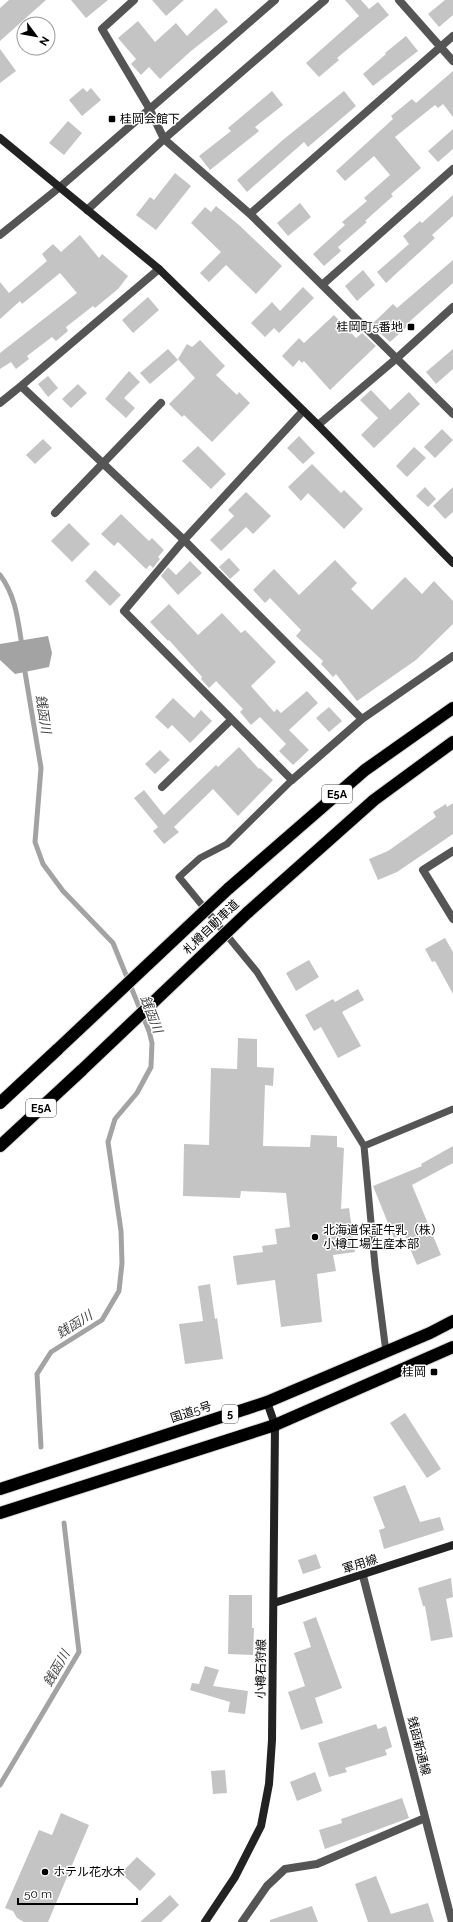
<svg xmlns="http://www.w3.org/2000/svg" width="453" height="1922" viewBox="0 0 453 1922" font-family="Raleway,'Noto Sans JP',sans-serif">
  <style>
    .water { fill: #a3a3a3 }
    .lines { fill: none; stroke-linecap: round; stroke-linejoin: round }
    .stream { stroke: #a3a3a3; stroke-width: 5 }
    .building { fill: #c4c4c4 }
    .highway-casing { stroke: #dbdbdb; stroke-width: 14 }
    .lane { stroke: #555; stroke-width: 7 }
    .street { stroke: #555; stroke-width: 8 }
    .secondary { stroke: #222; stroke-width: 8 }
    .highway { stroke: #000; stroke-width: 12 }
    .highway-bridge-casing { stroke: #dbdbdb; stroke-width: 14; stroke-linecap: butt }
    .highway-bridge { stroke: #000; stroke-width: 12 }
    .poi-dot { fill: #000; stroke: #fff; stroke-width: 1.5 }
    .labels { text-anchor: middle; stroke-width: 3; stroke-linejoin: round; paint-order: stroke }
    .shield { fill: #fff; stroke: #4c4c4c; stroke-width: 1 }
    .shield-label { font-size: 11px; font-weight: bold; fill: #000 }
    .poi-label { font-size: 12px; fill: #000; stroke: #fff; text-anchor: start }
    .street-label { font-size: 12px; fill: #000; stroke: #fff }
    .water-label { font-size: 13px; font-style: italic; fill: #444; stroke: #fff }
  </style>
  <rect width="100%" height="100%" fill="#fff"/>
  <path class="water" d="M48,636l4,17 -3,14 -34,7 -15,-14v-16z"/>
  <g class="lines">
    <path class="stream" d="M0,575c16,21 18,46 22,71
      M24,666l17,102 -6,74 8,22 20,27 50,52 36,88 3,12 -1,24 -14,26 -22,26 -7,23 13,89 1,32 -3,28 -17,29 -51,32 -14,22 4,73
      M0,1785l79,-133 -15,-129"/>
  </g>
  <path class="building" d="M9,0h37l-46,41v-33z
    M71,0h37l-22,18z
    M152,0h32l-18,16z
    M345,0h16l8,9 9,-7 11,13 -52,43 2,2 -20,17 -13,-14 53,-47z
    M445,0h8v15l-14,12 -11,-13z
    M216,8l12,14 -37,29 -31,28 -11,-12 -8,8 -10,-11 5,-5 -18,-21 20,-17 17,21 21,-19 11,13z
    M406,36l12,15 -45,35 -10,-12 23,-20 -1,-1z
    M0,49l16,22 -16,12z
    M453,71v46l-10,-13 -5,4 -3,-3 -40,32 26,31 -30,26 2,2 -28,25 2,1 -29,25 3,4 -17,15 -11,-12 32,-29 -3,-3 25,-21 -3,-3 26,-23 -16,-19 -29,25 -9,-10 57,-52 -2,-3 21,-17 4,4z
    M83,88l4,4 4,-4 10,12 -19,16 -13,-16z
    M272,91l11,14 -28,22 4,4 -49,39 -11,-14 32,-25 -3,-3z
    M344,91l12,15 -48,41 -4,-5 -57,50 -10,-12 47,-41z
    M68,121l14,12 -18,22 -15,-12z
    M453,129v20l-15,13 -10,-11z
    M175,173l16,13 -35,44 -20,-15 14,-18 4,3z
    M453,195v21l-21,19 3,3 -49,45 -9,-11 32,-28 -6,-8 17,-15 2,2z
    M300,203l11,14 -23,19 -11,-13z
    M216,206l23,19 43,41 -26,28 -30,-29 -17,17 -9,-9 21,-21 -30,-29 14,-16 6,5z
    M80,235l19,23 3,-4 26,22 -10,13 -23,19 -2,-2 -27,21 2,4 -12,10 -4,-4 -25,19 2,3 -13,10 -5,-7 -11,7v-16l77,-60 -17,-20 -38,31 -2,-3 -20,18v-37l9,11 38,-32 -5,-7 11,-10 8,8z
    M453,260v23l-44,39 2,1 -21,19 -19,-17 22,-21 4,4z
    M363,270l12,15 -18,16 -12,-15z
    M303,287l11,11 -35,35 -5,-5 -9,9 -14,-14 21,-21 8,9z
    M148,297l11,13 -26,23 -11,-13z
    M334,315l22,23 6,-5 14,13 -46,44 -26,-29 -2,2 -3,-3 -6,7 -11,-11 17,-18 5,5z
    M200,340l25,26 -9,9 21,20 2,-3 11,11 -38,39 -28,-27 -2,2 -13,-13 26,-26 -17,-19 9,-15 5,3z
    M168,349l10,11 -28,24 -10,-11z
    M453,349v20l-17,15 -10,-12z
    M129,371l11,11 -16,16 11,10 -9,10 -21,-19z
    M48,376l10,12 -10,9 -10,-13z
    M78,384l9,9 -16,15 -9,-9z
    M371,390l19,20 19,-18 11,12 -46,44 -13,-13 17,-17 -18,-18z
    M442,429l11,11 -18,18 -11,-11z
    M299,436l16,17 -12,11 -16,-16z
    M43,439l9,9 -17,16 -9,-9z
    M198,446l28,28 -15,15 -29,-28z
    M414,447l12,11 -19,19 -11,-11z
    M312,464l29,29 3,-3 19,19 -19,20 -36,-36 -7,8 -13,-14z
    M425,487l11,12 -8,8 -12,-11z
    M453,487v25l-8,7 -12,-13z
    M246,492l25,24 -18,18 -7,-7 -25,24 -11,-11 24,-24 -6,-6z
    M121,514l28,27 3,-3 12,12 -6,7 2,2 -7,9 -3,-3 -4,4 -28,-27 -4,4 -13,-12z
    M69,523l21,21 -18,18 -21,-21z
    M229,558l11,12 -10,9 -11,-12z
    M335,560l22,23 -6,6 21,21 33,-33 17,17 12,-13 19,20v23l-37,36 -59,41 -21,-27 -3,3 -12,-13 2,-3 -27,-25 5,-6 -31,-32 -5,5 -12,-13 21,-21 25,26z
    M190,561l12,12 -24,22 -17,-19 7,-9 8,8z
    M95,570l26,25 -11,11 -25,-25z
    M169,604l29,31 24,-22 19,20 4,-3 31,32 -25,24 23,26 3,-3 4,4 26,-22 11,12 -29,27 20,20 -16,15 -14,-14 7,-7 -26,-27 -9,8 -11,-13 3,-3 -27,-28 -7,7 -8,-9 1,-2 -33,-37 -1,1 -18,-19z
    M173,698l21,20 7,-8 11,11 -22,22 -18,-18 -4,4 -13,-12z
    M329,707l13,14 -13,11 -13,-14z
    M239,747l20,22 1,-1 13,12 -35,36 -25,-27 -39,38 5,5 -15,12 -11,-13 5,-4 -24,-29 10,-8 20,25 52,-50 2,2z
    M160,750l10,10 -15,14 -10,-10z
    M453,803v31l-56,38 -19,8 -9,-21 19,-8 48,-34 -3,-5 13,-8 1,3z
    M445,938l8,14v42l-18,-33 -3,1 -7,-13z
    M309,960l10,17 -23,14 -10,-18z
    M358,989l6,11 -22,12 19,34 -23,12 -17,-31 -7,4 -9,-16 28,-16 2,3z
    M238,1038l19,1v28l17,1 -1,18 -8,-1 -2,61 47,1 1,-12 26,1v11l7,1 -3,61 8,-1 6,44 -22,3 3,16 -19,3 5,48 -41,5 -6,-47 -38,5 -4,-29 30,-4 -1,-6 15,-2 -2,-15 15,-2 -4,-34 -45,-2 -1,7 -57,-2 1,-52 25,1 2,-77 26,1z
    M453,1146v17l-41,22 29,70 -24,10 -13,-31 -10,4 -21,-52 49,-20 -1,-2z
    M210,1284l5,35 2,-1 6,41 -38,5 -6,-40 24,-3 -5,-35z
    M405,1413l36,56 -14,9 -37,-55z
    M405,1485l15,37 20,-5 4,13 -60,19 -5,-19 6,-2 -12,-31z
    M316,1554l5,14 -18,6 -5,-14z
    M451,1578l2,19 -7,2 7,38 -22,4 -6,-35h-2l-5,-18z
    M229,1595h23v33h2l-1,27 -25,-1z
    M316,1617l26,71 -27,10 8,25 -22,7 -13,-38 17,-6 -11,-33 17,-6 -8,-25z
    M205,1666l14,4 -6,16 35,5 -3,23 -17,-2 2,-10 -40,-12 2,-7 7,1z
    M376,1724l2,5 8,-3 6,21 -7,3 2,5 -42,13 2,4 -18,5 -11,-34z
    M225,1770l2,23 -14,1 -2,-23z
    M315,1772l7,19 -25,10 -7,-19z
    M402,1798l7,20 -84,31 -6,-19 23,-7 -1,-4z
    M61,1813l28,12 -41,97h-24l-7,-4 -4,-7 -8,-3 34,-78 13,5z
    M137,1857l19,17 -16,17 -19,-18z
    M376,1876l15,38 37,-11 6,19h-66l-13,-38z
    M170,1895l9,10 -18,17h-21z
    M312,1906l6,16h-48v-2z"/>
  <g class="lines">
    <defs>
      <path id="highway" d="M228,889l137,-119 88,-62
        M247,913l127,-113 79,-58
        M0,1103l58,-54
        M0,1146l82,-76
        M0,1489l267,-87 163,-69 23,-12
        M0,1513l275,-88 178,-78"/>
    </defs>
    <use href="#highway" class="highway-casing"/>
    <path class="lane" d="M292,780l-65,64 -27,14 -21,19 78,95 107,174
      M386,1352l-11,-86 -11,-120 89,-37"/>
    <path class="street" d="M134,0l-32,29 47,79 15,31 86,75
      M399,0l54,61
      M453,36l-203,178 203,200
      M87,210l77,-71 161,-139
      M0,235l60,-48 215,-187
      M159,269l-138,117 163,154 178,179
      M322,285l131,-116
      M0,403l21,-17
      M303,411l-119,129 -60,71 168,169 70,-61 91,-63
      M318,425l79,-67 56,-51
      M55,513l106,-110
      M162,787l69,-67
      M453,851l-30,19 30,49
      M363,1576l89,346
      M242,1922l25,-36 18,-17 32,-5 108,-46"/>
    <path class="secondary" d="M0,138l159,131 159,156 135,138
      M274,1603l179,-58
      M205,1922l30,-45 26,-51 8,-42 3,-44 3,-315 -8,-23"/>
    <use href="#highway" class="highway"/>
    <defs>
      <path id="highway-bridge" d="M58,1049l170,-160
        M82,1070l165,-157"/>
    </defs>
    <use href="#highway-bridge" class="highway-bridge-casing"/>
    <use href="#highway-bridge" class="highway-bridge"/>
  </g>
  <g class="poi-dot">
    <rect x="108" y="115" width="8" height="8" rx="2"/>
    <rect x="407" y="323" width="8" height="8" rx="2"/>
    <circle cx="315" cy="1237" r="4"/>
    <rect x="430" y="1368" width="8" height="8" rx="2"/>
    <circle cx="45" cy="1872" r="4"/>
  </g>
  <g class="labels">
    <g class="shield">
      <rect x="322" y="785" width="30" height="18" rx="3"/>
      <rect x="26" y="1099" width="30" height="18" rx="3"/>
      <rect x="222" y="1405" width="16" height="18" rx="3"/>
    </g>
    <g class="shield-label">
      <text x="337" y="798">E5A</text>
      <text x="41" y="1112">E5A</text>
      <text x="230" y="1418">5</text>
    </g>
    <g class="poi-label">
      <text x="120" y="123">桂岡会館下</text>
      <text x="403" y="331" text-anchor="end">桂岡町5番地</text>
      <text x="323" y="1234">北海道保証牛乳（株）<tspan x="323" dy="14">小樽工場生産本部</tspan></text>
      <text x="426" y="1376" text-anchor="end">桂岡</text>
      <text x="53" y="1876">ホテル花水木</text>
    </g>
    <g class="street-label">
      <text transform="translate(211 927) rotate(-44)" y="4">札樽自動車道</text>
      <text transform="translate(191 1412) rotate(-18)" y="4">国道5号</text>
      <text transform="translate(360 1564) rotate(-18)" y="4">軍用線</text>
      <text transform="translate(261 1669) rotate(-89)" y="4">小樽石狩線</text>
      <text transform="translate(419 1746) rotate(76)" y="4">銭函新通線</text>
    </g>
    <g class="water-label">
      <text transform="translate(44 714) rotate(81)" y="5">銭函川</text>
      <text transform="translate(152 1014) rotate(69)" y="5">銭函川</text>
      <text transform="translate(74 1324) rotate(-32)" y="5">銭函川</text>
      <text transform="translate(56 1668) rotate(-60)" y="5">銭函川</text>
    </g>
  </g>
  <g transform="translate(36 36) rotate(122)"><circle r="19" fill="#ffffff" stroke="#999999"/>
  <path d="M0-3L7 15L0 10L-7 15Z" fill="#000000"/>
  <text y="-6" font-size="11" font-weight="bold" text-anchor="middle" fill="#000000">N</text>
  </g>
  <path d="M18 1898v6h119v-6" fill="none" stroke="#000000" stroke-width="2"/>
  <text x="24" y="1898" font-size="12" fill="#000000" stroke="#ffffff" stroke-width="3" paint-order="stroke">50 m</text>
</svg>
